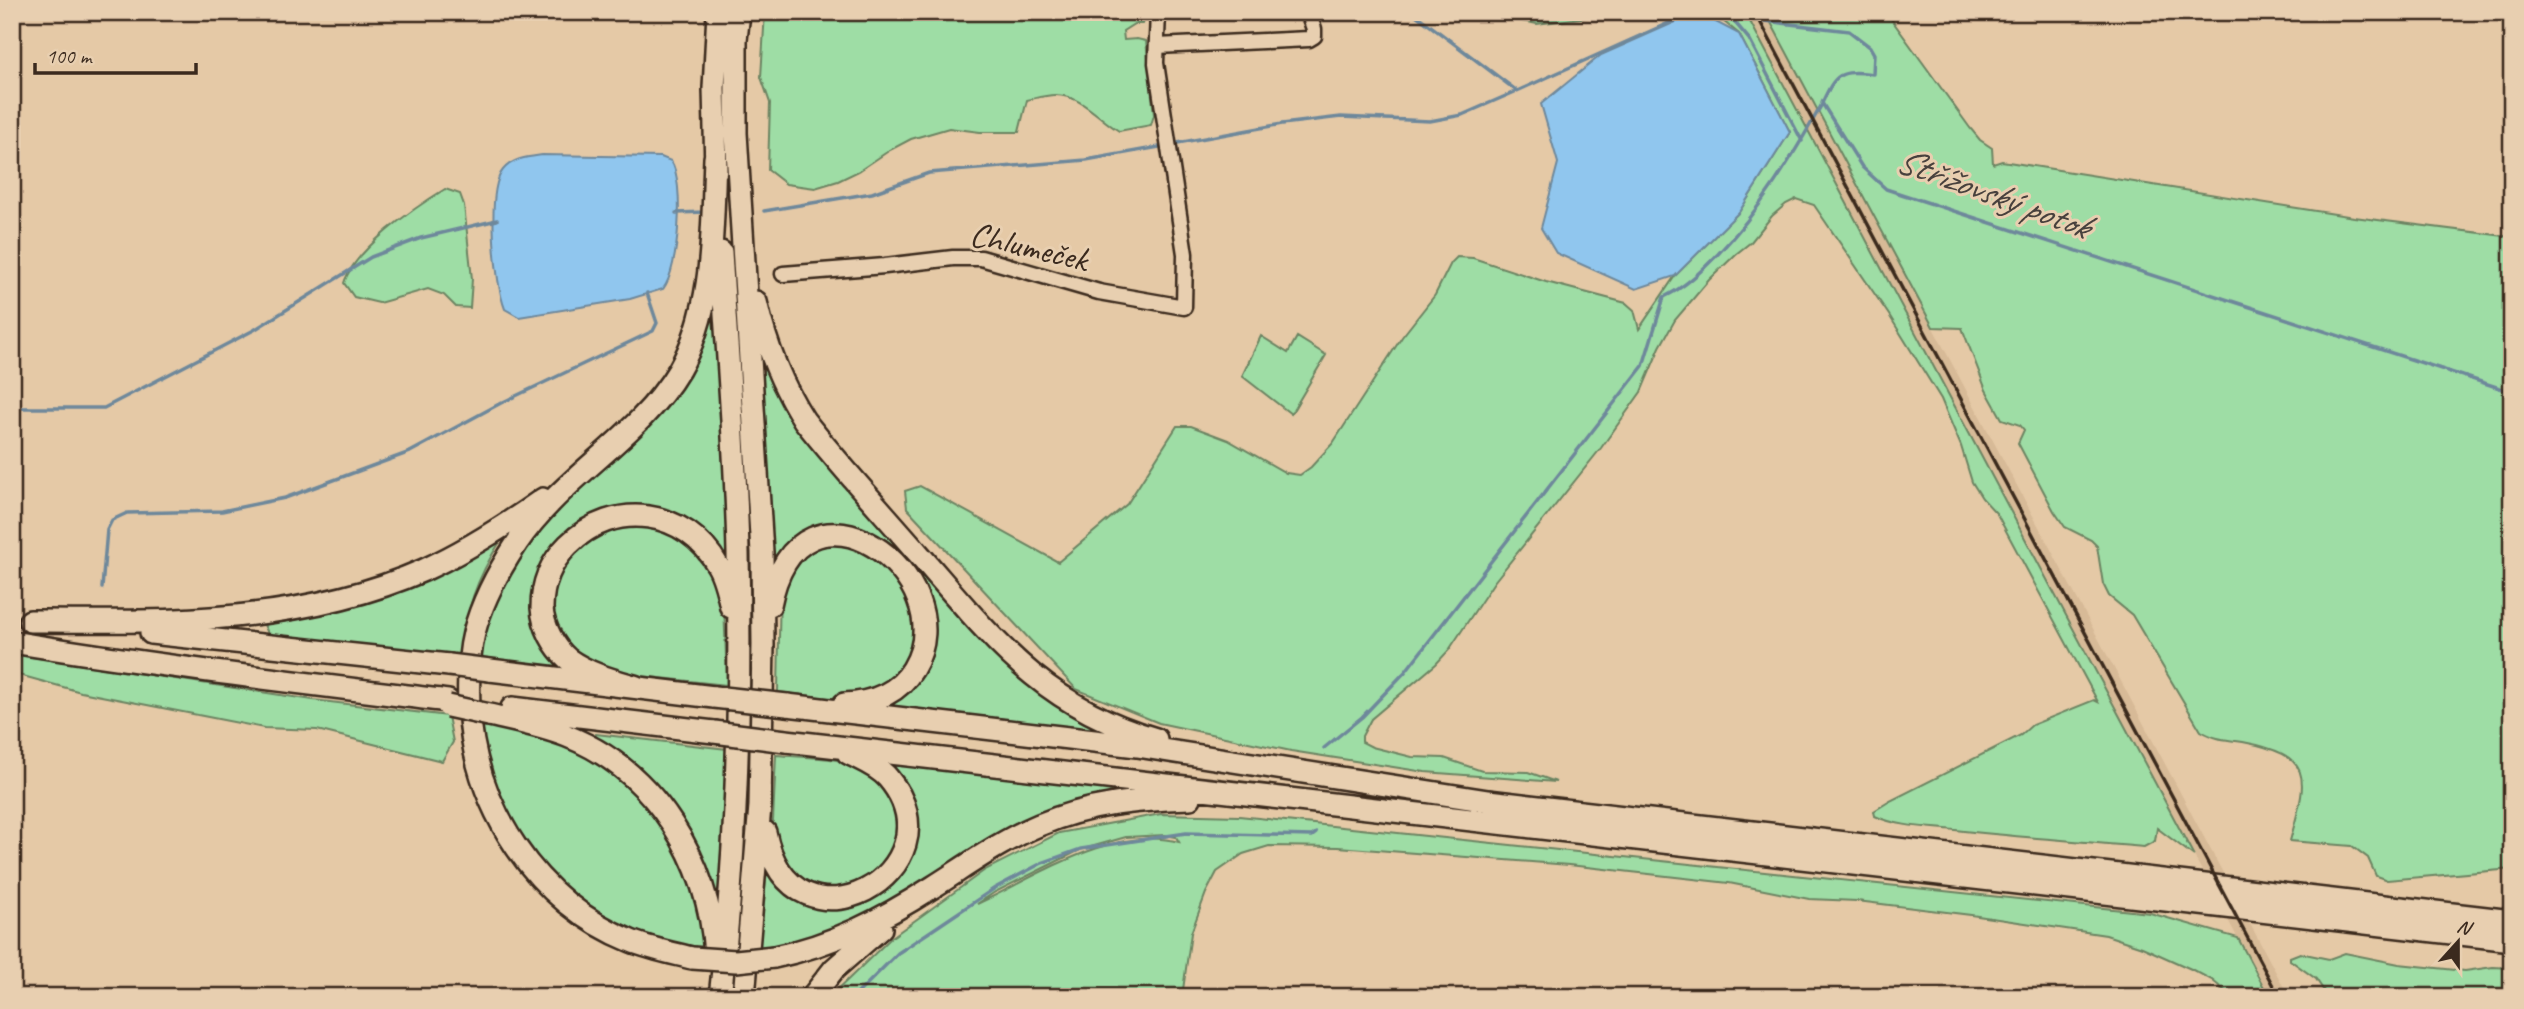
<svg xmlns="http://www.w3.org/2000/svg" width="2524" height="1009" viewBox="0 0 2524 1009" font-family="Caveat,sans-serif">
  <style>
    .built { fill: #d7ba97 }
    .green { fill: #9edda5; stroke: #6c8462; stroke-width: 2; fill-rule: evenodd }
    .water { fill: #90c6ee; stroke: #6e889b; stroke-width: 2 }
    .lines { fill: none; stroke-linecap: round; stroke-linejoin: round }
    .stream { stroke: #6e889b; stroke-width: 3.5 }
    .minor-casing { stroke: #3b2a1e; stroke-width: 19 }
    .highway-casing { stroke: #3b2a1e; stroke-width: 26 }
    .minor { stroke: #e8cfb0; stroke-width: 14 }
    .highway { stroke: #e8cfb0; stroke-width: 21 }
    .rail { stroke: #3b2a1e; stroke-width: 3.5 }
    .highway-bridge-casing { stroke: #3b2a1e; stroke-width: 26; stroke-linecap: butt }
    .highway-bridge { stroke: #e8cfb0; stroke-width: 21 }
    .labels { text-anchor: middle; stroke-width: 6; stroke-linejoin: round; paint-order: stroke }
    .street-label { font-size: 35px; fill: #3b2a1e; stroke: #e8cfb0 }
    .water-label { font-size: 37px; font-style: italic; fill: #48413d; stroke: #e8cfb0 }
  </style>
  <rect width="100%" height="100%" fill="#e5c9a6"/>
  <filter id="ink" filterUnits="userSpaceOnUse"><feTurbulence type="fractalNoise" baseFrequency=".0143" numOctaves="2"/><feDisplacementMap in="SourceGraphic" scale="14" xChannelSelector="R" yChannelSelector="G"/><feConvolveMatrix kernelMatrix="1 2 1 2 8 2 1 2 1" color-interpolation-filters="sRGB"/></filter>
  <g filter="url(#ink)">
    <path class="built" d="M1745,12h20l524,985h-20z"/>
    <path class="green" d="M765,12h381l-4,12h-8l-11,7 1,9 13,-1 9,2 8,74 -3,10 -32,6c-21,-12 -37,-36 -64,-36 -9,0 -19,3 -28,5l-8,32h-39l-31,-4 -38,11 -21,11 -31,21 -21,10 -23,7 -29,-4 -18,-14 2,-67 -9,-26z
      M1477,12h148l-88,12z
      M1712,12h33l449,844 -37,-28 -2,13 -11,6c-63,-5 -126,-10 -189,-17 -26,-3 -57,-3 -80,-14l-1,-5 16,-10 131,-66 11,-10 62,-25 4,2 -101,-188 -15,-16 -10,-16 -11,-36 -20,-47 -52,-84 -75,-110 -18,-6 -10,5 -14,12 -21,26 -15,12 -27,26 -34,40 -15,27 -19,45 -40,56 -107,134 -45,68 -13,14 -65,55 -9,17v6l10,5 40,10 32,1 38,13 46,1 28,10 -131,-10 -134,-21 -132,-28 -83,-34 -169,-181 -2,-17 15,-5 138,76 69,-58 50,-78h14l37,14 58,33 14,2 11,-8 22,-24 69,-106 33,-42 16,-32 6,-6 16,1 73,24 80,21 8,7 5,19 36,-53 64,-64 51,-80 -51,-98z
      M1768,12h15l21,5 23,-5h59l84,116 10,12 12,8 1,16 9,-3 352,56 158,20v632l-125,11 -11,-4 -8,-18 -16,-12 -62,-5c16,-60 28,-85 -47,-99 -18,-3 -24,-1 -42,-11l-69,-116 -23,-19 -6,-12 -6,-38 -6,-6 -26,-13 -11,-16 -36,-68 6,-13 -4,-5 -18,-6 -16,-29 -24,-62 -29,-1 -165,-310z
      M445,189l15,5 4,11 8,74 -2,29 -14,-1 -12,-12 -16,-6 -49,14 -25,-6 -10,-14c11,-34 70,-75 101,-94z
      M712,309h4l12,255c-16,-9 -88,-56 -99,-57 -43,-3 -74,35 -91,68l26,93 -85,-11 11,-39 24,-54 32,-45 93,-86z
      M1261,336l27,17 9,-16 29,18 -35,59 -49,-38z
      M762,359l52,88 283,279v4l-212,-25c16,-12 33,-22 41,-41 9,-23 2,-40 -5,-62 -4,-12 -7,-25 -12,-36 -3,-7 -12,-14 -18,-19 -40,-35 -85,-26 -117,13l-3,-1z
      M631,521l43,10 29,23 21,50 3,81 -115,-12 -24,-8 -33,-31 -7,-37 3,-17 34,-44z
      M501,540c-26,41 -34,68 -40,116l-192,-21 -5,-10c43,-8 85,-16 126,-30 39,-13 75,-35 111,-55z
      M846,540l51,33 20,50 -5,37 -31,31 -44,8 -59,-7 2,-106 30,-40z
      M12,654l301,46 135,16 5,26 -11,19 -125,-31 -53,-2 -183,-36 -69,-19z
      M478,721l92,23 59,39 49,58 34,110c-83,-10 -158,-54 -200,-128 -5,-9 -12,-19 -15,-28 -9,-24 -13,-50 -19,-74z
      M596,734l131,15 -9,156 -20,-55 -103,-112z
      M776,755c29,3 67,0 93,17 11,8 21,22 30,33l-3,52 -38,33 -56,-2 -30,-45z
      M896,764l252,28 -38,5 -263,132 -88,22 8,-82c56,100 210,-10 127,-95z
      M1161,814l78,2 911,97 88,25 31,59h-37l-20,-17 -21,-11 -49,-22 -36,-12 -135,-20 -114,-14 -48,-2 -80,-16 -160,-18 -231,-18 -69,-1 -26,8 -26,18 -11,21 -15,40 -9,64h-132l1,-3 -3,-3 -2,3 2,3h-218l62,-60 93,-67 74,-37zM1165,835l11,2 3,5c-66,-18 -145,36 -202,62l18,-12 85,-42 46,-13z
      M2300,953l29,6 16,-6 54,11 66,7 28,-4 19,1v29h-184l-12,-18 -26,-19v-3z"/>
    <path class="water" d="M1680,20h32l27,14 51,98 -51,80 -64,64 -39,13 -80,-36 -15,-25 17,-65 -17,-59 60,-49z
      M542,155l119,2 10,4c14,20 8,109 -8,128l-33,10 -111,18 -14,-8c-10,-24 -19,-119 -2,-139 10,-12 24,-13 39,-15z"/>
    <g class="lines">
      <path class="stream" d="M1412,12l105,79 158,-71 56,-3 118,14 21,16 4,7 -1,20c-34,-4 -37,-1 -51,29l40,64 24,22 626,203
        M1732,19l17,20 53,102
        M1172,144l110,-20 59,-7 89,4 32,-6 55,-24
        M764,211l108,-18 57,-20 157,-13 79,-14
        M676,213l30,-1
        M12,408h92l150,-78 117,-73 50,-19 76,-18
        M102,588l5,-58 5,-10 15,-7 95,-2 63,-13 125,-46 91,-49 152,-72 4,-8 -10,-30
        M1324,748l38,-31 43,-45 238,-306 21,-69c22,-10 37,-26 54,-43 43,-45 74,-96 104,-150
        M854,997l44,-44 97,-65 47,-25 39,-14 105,-16 126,3 4,-3"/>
      <defs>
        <path id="minor" d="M1157,46l152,-7 5,-3v-7l-6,-17
          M783,274l102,-8 68,-8h28l118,34 85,15 1,-53 -29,-191 2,-51"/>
        <path id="highway" d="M739,12l-3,28v93l26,419 1,93 -3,161 -16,191
          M716,171l-2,-83 4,-76
          M756,302c10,43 24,81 48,118 36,46 76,89 114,133 75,86 124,153 238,186
          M770,605c30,-152 198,-27 143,64 -15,25 -41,34 -69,35
          M30,621c133,1 269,4 394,-51 42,-19 81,-44 119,-71
          M151,633l298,32
          M12,642c145,24 290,41 436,59
          M490,670l224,27
          M637,687c-24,-7 -48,-13 -69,-28 -14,-12 -25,-33 -26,-51 0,-25 9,-46 26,-63 46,-46 118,-36 150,21 7,12 10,27 13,41
          M787,705l350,41 351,55 1024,120
          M512,708l202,24
          M489,715c26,6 53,11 78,21 89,35 142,126 148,218
          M786,741l1726,199
          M765,832c27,136 200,37 123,-54 -10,-12 -27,-18 -40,-25
          M774,957c59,-12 109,-38 159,-70 35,-22 68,-46 106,-62 49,-21 98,-25 151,-27
          M692,958c-20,-5 -41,-9 -61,-17 -95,-39 -157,-133 -162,-235 -1,-25 -1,-49 5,-73 8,-32 25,-63 43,-90 45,-67 121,-104 162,-173 36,-63 33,-141 36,-212
          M720,997c17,-147 21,-296 18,-444 -2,-100 -11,-201 -17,-301
          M812,997l22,-28 47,-41"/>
      </defs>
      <use href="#minor" class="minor-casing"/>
      <use href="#highway" class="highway-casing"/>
      <use href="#minor" class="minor"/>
      <use href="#highway" class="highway"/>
      <path class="rail" d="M1755,12l524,985"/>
      <defs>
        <path id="highway-bridge" d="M449,665l41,5
          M714,697l73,8
          M448,706l41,9
          M714,732l72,9
          M692,958l44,3 38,-4"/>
      </defs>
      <use href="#highway-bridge" class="highway-bridge-casing"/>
      <use href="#highway-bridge" class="highway-bridge"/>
    </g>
  </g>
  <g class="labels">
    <g class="street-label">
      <text transform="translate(1029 246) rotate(13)" y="12">Chlumeček</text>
    </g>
    <g class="water-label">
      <text transform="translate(1993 192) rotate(20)" y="13">Střížovský potok</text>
    </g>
  </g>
  <rect width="2524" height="1009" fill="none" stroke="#e8cfb0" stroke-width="42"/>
  <rect x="21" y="21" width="2482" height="967" fill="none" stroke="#3b2a1e" stroke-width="2.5" filter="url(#ink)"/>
  <g transform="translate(2458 942) rotate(21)" stroke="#e8cfb0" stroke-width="5" paint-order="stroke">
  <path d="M0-5L12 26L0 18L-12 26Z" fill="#3b2a1e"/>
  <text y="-10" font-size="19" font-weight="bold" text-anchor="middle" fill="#3b2a1e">N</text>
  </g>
  <path d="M35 63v10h161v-10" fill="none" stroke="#3b2a1e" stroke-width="3.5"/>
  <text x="46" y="63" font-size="21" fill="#3b2a1e" stroke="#e8cfb0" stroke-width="5" paint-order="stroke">100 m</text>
</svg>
